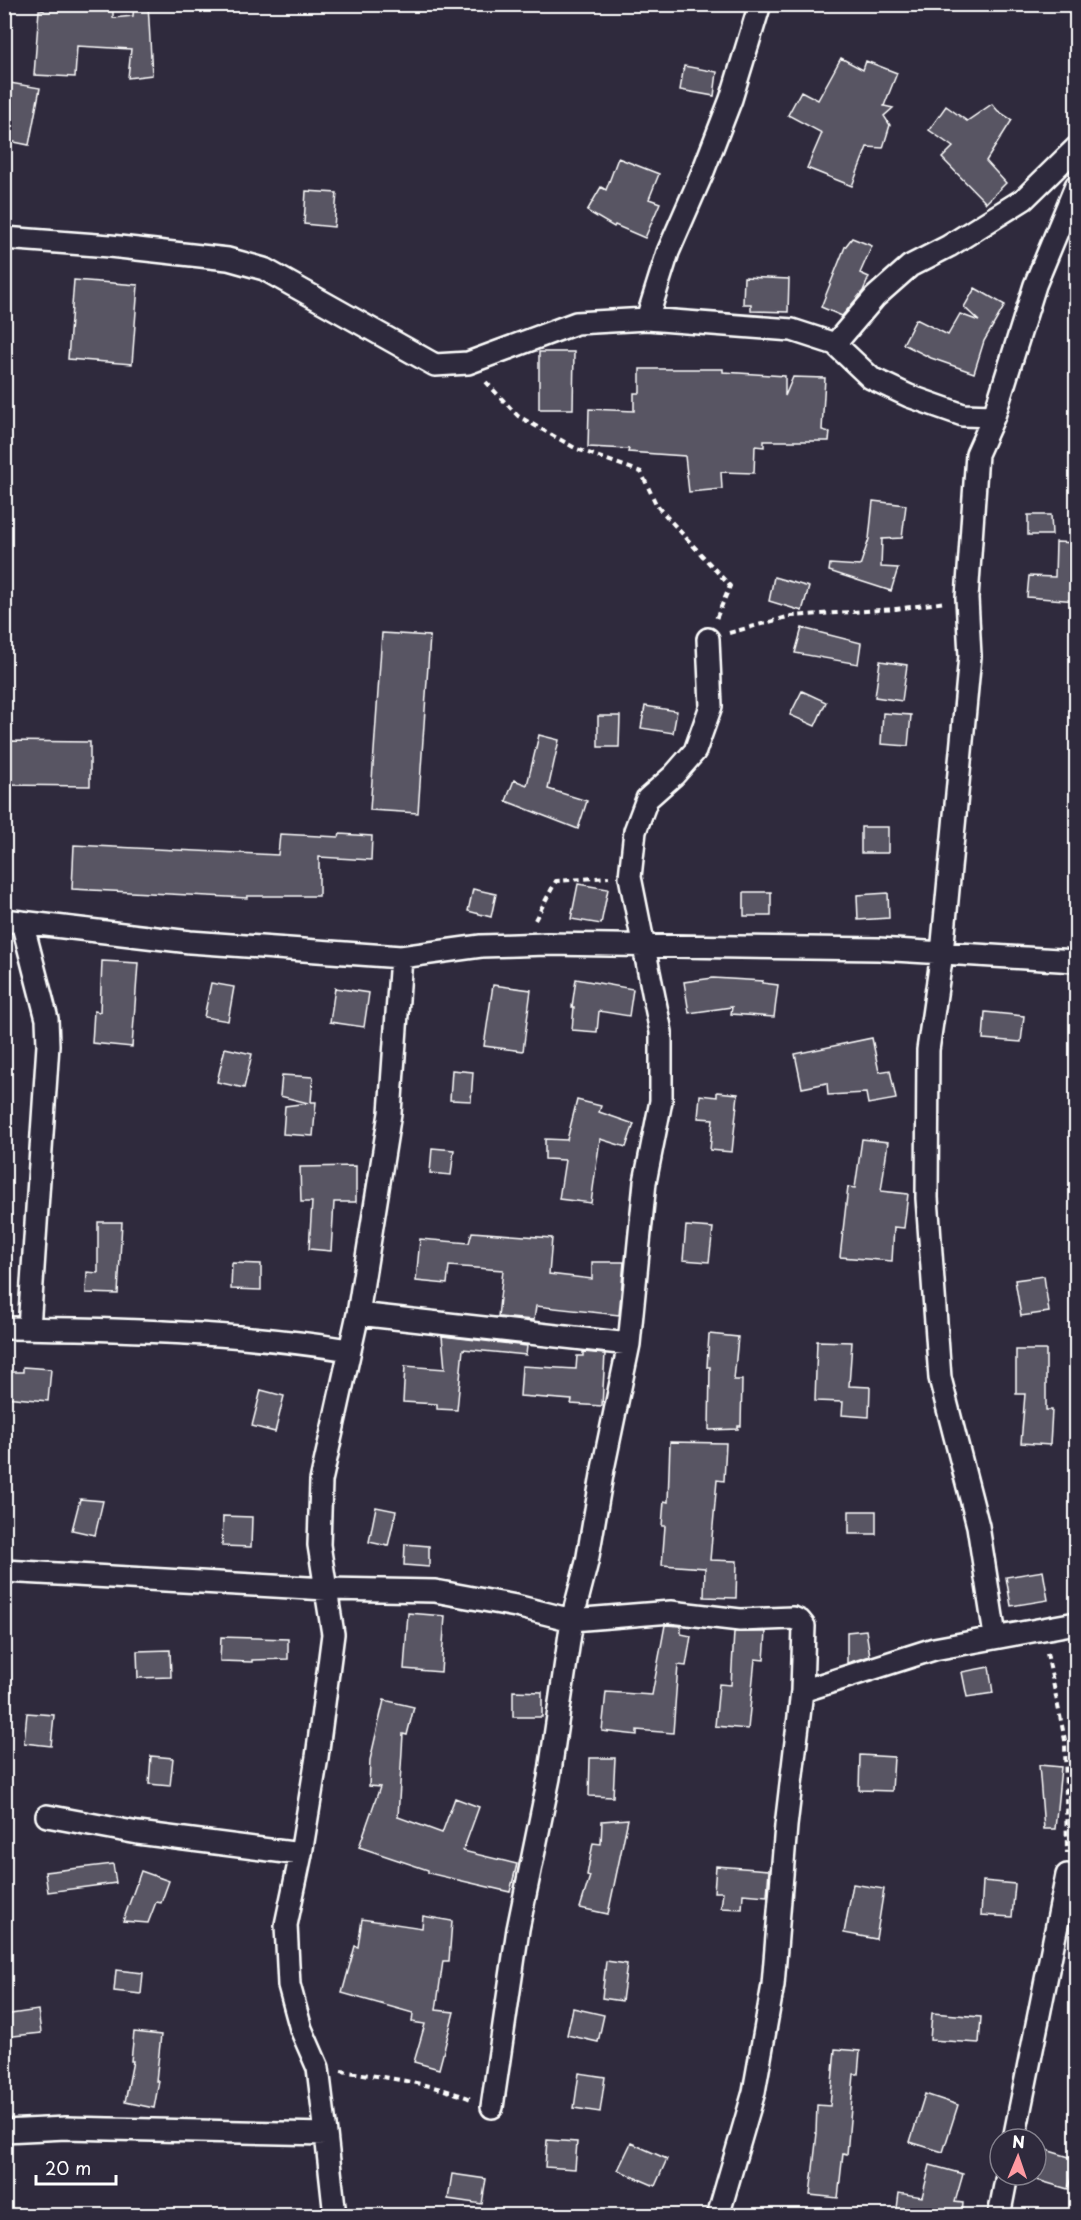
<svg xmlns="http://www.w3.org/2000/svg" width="1081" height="2220" viewBox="0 0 1081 2220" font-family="'Playpen Sans',sans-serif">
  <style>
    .building { fill: #595564; stroke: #fff; stroke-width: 1.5 }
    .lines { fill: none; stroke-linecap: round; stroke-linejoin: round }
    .minor-casing { stroke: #fff; stroke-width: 26 }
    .path { stroke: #fff; stroke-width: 4; stroke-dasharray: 6 4.5; stroke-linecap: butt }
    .minor { stroke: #2f2a3d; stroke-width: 21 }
  </style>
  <rect width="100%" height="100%" fill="#2f2a3d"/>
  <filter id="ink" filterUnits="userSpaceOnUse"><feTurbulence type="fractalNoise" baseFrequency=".0167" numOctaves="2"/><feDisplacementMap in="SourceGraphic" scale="12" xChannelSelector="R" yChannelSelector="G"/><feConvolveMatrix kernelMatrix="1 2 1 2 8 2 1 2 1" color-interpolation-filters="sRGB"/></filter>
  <g filter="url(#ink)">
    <path class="building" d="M134,4h14l4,71 -24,3 3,-29 -54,-3 -2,31 -41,-2 5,-65h5v-3l69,4v7l20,-2z
      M841,58l22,12 3,-9 31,12 -13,33 9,2 -9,8 6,9 -7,23 -16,-1 -15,39 -45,-18 15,-35 -34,-18 13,-24 17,9z
      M684,66l33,6 -3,24 -34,-6z
      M4,82l36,6 -11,57 -25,-5z
      M992,104l6,7 14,9 -26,41 20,22 -20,20 -44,-45 11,-11 -24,-17 17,-24 21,15z
      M618,158l41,16 -10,25 11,4 -15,35 -30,-13 -1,2 -27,-16 14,-24 5,3z
      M306,191l31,2 -3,34 -30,-3z
      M852,238l20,8 -12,27 9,4 -6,14 -21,25 -21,-9 24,-60z
      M744,277l45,2 -1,33 -37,-1v-7h-8z
      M74,280l64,5 -6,79 -64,-5z
      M975,288l30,17 -21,36 -10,32 -43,-15 -28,-14 13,-25 32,16 12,-21 19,7 -15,-14z
      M539,352h35l-1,57h-34z
      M640,369h83v3l62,4v20l8,-19 32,1 -3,52 8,2 -1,9h-65v6l-9,-1 -1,27 -33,-1 1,17 -33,3 -4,-36 -57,-4 1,-3 -41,-2 1,-38 45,2v-18h6z
      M873,501l33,4 -4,33 -20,1 -1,28 17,1 -7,23 -62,-20 1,-7 30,2 9,-27z
      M1028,515h23l1,20h-24z
      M1056,542l21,1v58l-50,-4 2,-21 26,1z
      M774,577l35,10 -7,24 -33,-10z
      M802,628l59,15 -3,21 -63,-11z
      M382,633l48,3 -12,177 -48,-3z
      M880,661l27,4 -5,36 -27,-4z
      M802,691l24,11 -11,24 -25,-11z
      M645,706l32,5 -4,22 -32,-5z
      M883,713l28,2 -3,31 -27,-2z
      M598,716h22l-1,31h-21z
      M539,735l20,5 -11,49 39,12 -9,28 -72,-28 8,-21 13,5z
      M4,741l86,1v44l-86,-1z
      M861,827h27v26h-27z
      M280,834l59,3 1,-3 32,2 -1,24 -52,-3v39h-72v2l-175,-9 2,-44 204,10z
      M578,884l30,5 -7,35 -30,-5z
      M473,889l23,5 -5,23 -23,-6z
      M744,892h27v24h-27z
      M888,893l1,25 -31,2 -1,-25z
      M102,961l36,2 -6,84 -40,-4 2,-32 6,1z
      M713,978l50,3 -1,2 16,2 -4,32 -43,-3 1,-7 -43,6 -5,-31z
      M576,979l57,10 -4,27 -30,-5 -2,21 -25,-2 2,-23h-2z
      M211,983l23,4 -6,34 -24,-4z
      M493,985l38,5 -8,61 -39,-5z
      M335,988l34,5 -5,34 -34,-5z
      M985,1012l39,4 -3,26 -38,-3z
      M872,1038l7,34 11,-2 6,29 -28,5 -2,-11 -38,2 -1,-12 -25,5 -7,-34z
      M225,1048l27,6 -8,34 -27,-6z
      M452,1070l21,2 -2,29 -21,-1z
      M282,1075l31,2 -2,25h5l-3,34 -30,-2 2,-28 23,-3 -28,-7z
      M717,1092l21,2 -6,58 -22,-2 3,-31 -15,-1 2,-23 17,2z
      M577,1100l24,6 -2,6 35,12 -8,23 -26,-8 -9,64 -32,-4 6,-39 -20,-1v-20l22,1z
      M862,1139l26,3 -7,49 27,3 -4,34 -10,-1 -2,34 -52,-4 8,-70 7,1z
      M432,1148l22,2 -3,25 -21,-2z
      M356,1166v36h-22l-3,49 -22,-2 3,-47h-11l-1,-35z
      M98,1222h24l-4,72 -32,-1 1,-21 11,1z
      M686,1226l27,2 -4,34 -26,-2z
      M472,1232l80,6 -3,36 43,5v-17h32l-5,53 -83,-9 -2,14 -36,-3 5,-47 -54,-4 -2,18 -31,-3 4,-42 49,4z
      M232,1263l29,1v26l-30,-1z
      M1044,1276l5,36 -28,4 -6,-36z
      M709,1334l29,3 -4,43h8l-1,46h-3v3l-29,1 1,-63h-3z
      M442,1336l85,10 -1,9 -63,-6 -6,61 -20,-1v-5l-34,-2 2,-36 40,3z
      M817,1341l35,1 -3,44 21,1 -1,30 -27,-2 1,-13 -28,-1z
      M1016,1350h30v60h6l-2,35 -29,-2 4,-49h-9z
      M583,1352l22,2 -3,52 -31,-2 1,-4 -52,-4 2,-30 54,3 1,-13h6z
      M23,1367l28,2 -3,32 -44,-4v-25h19z
      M261,1390l23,6 -9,36 -23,-6z
      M670,1442l56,1 -2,38 -7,-1 -7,80 27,1 -1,37 -32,-1 1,-29 -43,-3 3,-39h-3l2,-25 4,1z
      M80,1499l23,2 -8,34 -23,-5z
      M376,1507l20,4 -8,35 -19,-4z
      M849,1511h27v23h-27z
      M223,1516l29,1 -1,30 -29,-1z
      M405,1544l24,2v21l-25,-2z
      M1043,1571l5,29 -37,6 -5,-29z
      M408,1613l37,3 -4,56 -37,-3z
      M665,1625l16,1v8l10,2 -5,30 -8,-1 -5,68 -36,-3v5l-35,-4 4,-39 46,3z
      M866,1630l4,26 -23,7v-31z
      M734,1632h32l-2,28 -9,-1 -7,70 -33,-3 4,-42 12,1z
      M221,1637l67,2v20l-36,1v2l-32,-1z
      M170,1650l1,27 -33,1 -1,-27z
      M989,1667l4,26 -26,4 -5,-25z
      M513,1691l29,1v25h-29z
      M384,1700l30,7 -7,28 -4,-1 -5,83 44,16 13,-35 24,9 -16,44 54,13 -7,28 -82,-19v-3l-69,-23 21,-60 -11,-1 1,-26z
      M27,1713l27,2 -3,31 -27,-3z
      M860,1755l34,2 -2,34 -33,-1z
      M151,1756l22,2 -3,28 -21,-2z
      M590,1758h25l-2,39 -24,-1z
      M1039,1765l22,2 -6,62h-11z
      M628,1819l-20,95 -28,-6 10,-32 -3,-1 6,-32 8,1 1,-23z
      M113,1864l3,19 -68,9 -3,-20z
      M716,1866l53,4 -2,26 -24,-2 -1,15 -21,-1 2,-16h-9z
      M141,1871l28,10 -8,22 -5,-1 -8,21 -25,-2z
      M983,1881l32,3 -3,33 -31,-2z
      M853,1884l31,5 -8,50 -32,-6z
      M423,1916l29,5 -3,40h-6l-7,49 18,2 -15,57 -25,-7 11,-38 -13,-2 1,-9 -71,-20 13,-47 3,1 4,-28 60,9z
      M606,1961l21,3 -5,37 -20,-3z
      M116,1970l27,3 -2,21 -27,-3z
      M573,2008l31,7 -6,27 -31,-7z
      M38,2010l3,23 -37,4v-22z
      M932,2013l49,4 -2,26 -49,-3z
      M134,2032l27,3 -5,46h3l-5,27 -29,-6 8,-41h-2z
      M835,2049l25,2 -2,23h-4l-7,80 -4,-1 -5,45 -28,-3 7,-62h-1l1,-28 13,1z
      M579,2073l26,4 -5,35 -26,-4z
      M925,2094l33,11 -15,47 -33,-10z
      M547,2140l30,2 -2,27 -30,-2z
      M631,2143l36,16 -12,27 -37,-16z
      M1046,2150l30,9 -8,30 -31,-9z
      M930,2165l33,9 -8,28 8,1 -1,13h-66l3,-23 23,4z
      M452,2174l34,5 -4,25 -34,-5z"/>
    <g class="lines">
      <defs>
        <path id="minor" d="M4,238l106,8 118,13 36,10 171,96 33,-2 108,-40 71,-4 21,-67 34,-78 29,-75 29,-95
          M647,319l145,11 43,14 36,34 38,18 54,19 31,1
          M835,344l40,-47 35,-31 39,-20 75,-47 52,-51
          M4,920l186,22 211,15 80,-11 66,-2 331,5 198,12
          M22,922l25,97 1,26 -19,283
          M358,1314l271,30
          M4,1328c115,1 232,4 345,22
          M4,1571l322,18 109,2 81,15 56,14 99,-8 69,8 53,-2 7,3 4,5 -2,65 -16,135 -13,159 -19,107 -36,124
          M995,1636l-17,-110 -38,-148 -13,-180 1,-148 14,-97 28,-297 -3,-58 10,-144 17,-38 41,-131 41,-99
          M802,1691l132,-42 142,-26
          M47,1816l91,17 163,21
          M492,2107l26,-178 31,-151 23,-158 15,-58 16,-93 26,-125 16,-162 16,-81v-69l-31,-155 5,-46 12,-32 27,-24 21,-24 16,-45 -3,-67
          M4,2131l62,-3 260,6 -8,-66 -17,-39 -12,-44 -3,-60 15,-71 16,-97 16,-123 -14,-89 2,-64 37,-167 32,-201 11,-156
          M326,2134l9,82
          M1014,2139l53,-264 9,3
          M999,2216l8,-41"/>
      </defs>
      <use href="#minor" class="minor-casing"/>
      <path class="path" d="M486,382l32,34 59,33 64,23 16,34 73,80 -14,33
        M729,633l62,-17 105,-7 50,-7
        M535,920l21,-39 53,-4
        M1047,1653l18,87 2,113
        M341,2071c44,6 89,12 130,28"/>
      <use href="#minor" class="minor"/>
    </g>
  </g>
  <rect width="1081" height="2220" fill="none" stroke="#2f2a3d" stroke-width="24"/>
  <rect x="12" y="12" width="1057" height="2196" fill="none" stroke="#fff" stroke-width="2" filter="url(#ink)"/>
  <g transform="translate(1018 2157) rotate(2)"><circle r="28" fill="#2f2a3d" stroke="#827f8b" stroke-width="1.5"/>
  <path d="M0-4.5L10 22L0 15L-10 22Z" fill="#ff9aa2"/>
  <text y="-9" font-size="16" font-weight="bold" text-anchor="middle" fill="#ffffff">N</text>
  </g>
  <path d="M36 2175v9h80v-9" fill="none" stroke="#ffffff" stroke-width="3"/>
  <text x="45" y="2175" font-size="18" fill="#ffffff" stroke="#2f2a3d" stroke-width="4.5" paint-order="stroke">20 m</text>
</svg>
